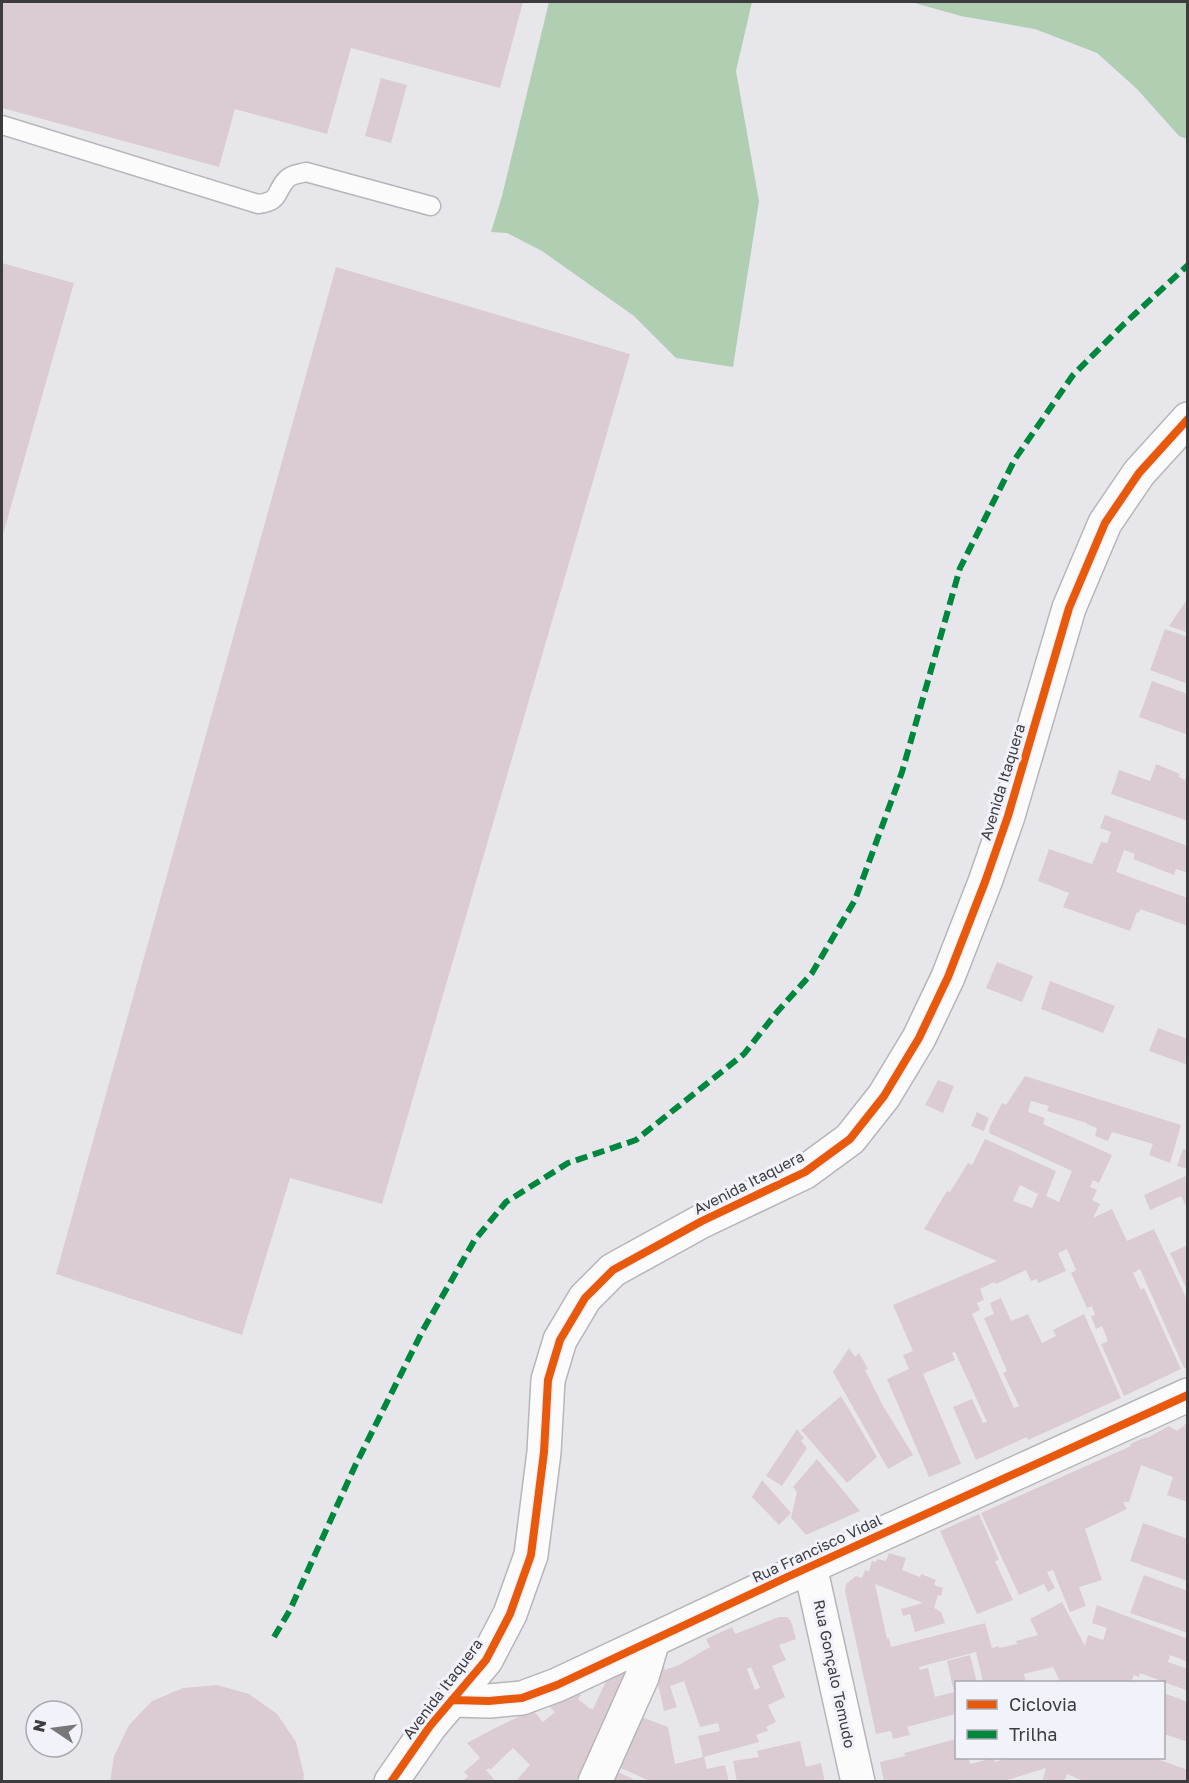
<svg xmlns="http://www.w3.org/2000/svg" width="1189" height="1783" viewBox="0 0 1189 1783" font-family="'Golos Text',sans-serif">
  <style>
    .forest { fill: #afceb2 }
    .building { fill: #dbccd3; fill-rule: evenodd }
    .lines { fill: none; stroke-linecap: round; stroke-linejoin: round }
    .service-casing { stroke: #b6b6ba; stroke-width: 21 }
    .minor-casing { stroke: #b6b6ba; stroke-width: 36 }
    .tertiary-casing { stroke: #b6b6ba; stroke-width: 36 }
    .service { stroke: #fbfbfc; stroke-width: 18 }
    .minor { stroke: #fbfbfc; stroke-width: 33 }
    .tertiary { stroke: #fbfbfc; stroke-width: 33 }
    .quiet { stroke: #00873e; stroke-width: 6; stroke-dasharray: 12 6; stroke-linecap: butt }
    .cycleway-casing { stroke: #f2f2fa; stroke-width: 11 }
    .cycleway { stroke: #e8590c; stroke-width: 8 }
    .labels { text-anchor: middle; stroke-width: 6; stroke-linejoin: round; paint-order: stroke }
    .street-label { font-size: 15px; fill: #3c3c3f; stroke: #f2f2fa }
  </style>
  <rect width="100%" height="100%" fill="#e7e7eb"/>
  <path class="forest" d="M549,2h203l-16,69 23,130 -26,166 -57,-9 -42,-42 -92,-65 -35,-18 -16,-1 11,-36z
    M911,2h276v137l-8,-3 -42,-47 -40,-36 -62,-24 -74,-13z"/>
  <path class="building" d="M2,2h521l-23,86 -149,-40 -24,86 -92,-25 -16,58 -217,-59z
    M381,78l26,7 -16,58 -26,-7z
    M2,263l72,20 -72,255z
    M336,267l294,87 -248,850 -92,-26 -48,157 -186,-61z
    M1188,598v31l-2,3 -17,-6z
    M1165,629l23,8v47l-38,-14z
    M1152,681l36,13v41l-49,-18z
    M1156,764l24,10 -1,3 6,3 3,-6v47l-77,-27 8,-24 31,11z
    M1105,815l83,31v27l-12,-4 -2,6 -41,-16 2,-5 -11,-4 -8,22 72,26v28l-48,-17 -1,4 -2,-1 -7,19 -67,-24 6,-14 -31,-12 11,-32 43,15 9,-22 6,1 4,-11 -11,-4z
    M997,962l36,14 -11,26 -36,-14z
    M1050,981l65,25 -12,27 -62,-24z
    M1158,1028l30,11v26l-39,-14z
    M1025,1076l156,49 -11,38 -21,-8 4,-11 -41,-12 -4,9 -13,-5 2,-8 -11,-4 1,-1 -40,-12 2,-5 -18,-5 -3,11 17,6 -2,6 69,31 -13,28 -6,-3 -3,7 7,3 -5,10 8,4 -7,14 19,-9 15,32 27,-12 34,73v65l-4,1 -44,-99 -7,4 8,17 3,-2 37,81 -57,27 -23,-52 7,-3 -6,-15 -6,3 -5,-13 4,-1 -3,-9 -5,2 -16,-35 5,-3 -9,-21 -9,4 8,18 -28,12 -1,-4 -6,2 -5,-11 -30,14 -2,-2 -14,7 4,11 -7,3 3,7 -8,4 42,94 5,-2 -16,-33 4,-2 -23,-53 10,-4 -4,-11 11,-5 10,23 17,-7 14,29 14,-7 -3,-6 31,-16 37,84 -93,42 -1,-3 -51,23 -23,-53 19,-8 11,24 4,-1 -32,-70 -3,1 3,7 -32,14 38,90 -32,13 -42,-98 22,-10 -6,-14 10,-4 -20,-46 104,-44 -73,-32 23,-38 3,1 18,-29 4,2 13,-26 71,32 -10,25 13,6 13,-31 -83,-38 1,-7 12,-23 4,2zM1020,1185l18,9 -6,14 -19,-7z
    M938,1080l16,6 -11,27 -18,-8z
    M977,1112l12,6 -5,13 -13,-5z
    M1183,1149l5,1v19l-11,-3z
    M1188,1175v35l-7,-14 -31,14 -6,-15z
    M1188,1245v47l-18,-39z
    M849,1348l6,9 4,-4 9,16 -3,1 17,34 31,51 -25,14 -55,-97z
    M841,1396l36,61 -30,26 -46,-53z
    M1188,1422v80l-21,-7 6,-18 -32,-12 -12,37h-6l4,7 -42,20 17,51 -23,7 7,19 -16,6 -17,-42 -6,2 8,16 -7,4 -4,-8 -25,11 -38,-82 150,-67 -1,-2 16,-7 1,1 22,-12 8,5z
    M797,1429l7,9 -3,3 6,7 -25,38 -16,-10z
    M817,1459l43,52 -54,24 -15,-17 6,-26 -4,-5z
    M762,1480l29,33 -12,12 -27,-28z
    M979,1514l20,46 -4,1 18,39 -36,14 -37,-83z
    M1143,1523l45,16v42l-58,-20z
    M889,1553l17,5 -4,12 18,7 1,-3 15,6 -2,5 9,3 -2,8 -3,-1 -4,13 7,4 4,11 -30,9 -5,-18 -7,2 -2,-7 22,-6 -48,-19 12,55 2,-1 2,9 94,-24 7,25 7,-2v2l18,-4 -1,-3 22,-6 -8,-16 32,-17 23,44 3,-11 15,5 4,-12 -15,-5 5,-18 91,34v23l-18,-7 -2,7 20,7v22l-48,-18 -1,4 -5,-2 -3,7h-51l-6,-2v2h-14l-7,-15 -29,7 2,8h-43l-7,-30 -57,15 1,3 8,-2 7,29 19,-5 -7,-31 23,-6 7,27h-21v32l-49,13 3,8 -17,4 -2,-8 -15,3 -31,-143 1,-7 10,-8 6,2 3,-8 4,1 3,-10 4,1 1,-3 9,2z
    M1144,1575l44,16v42l-58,-20z
    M779,1617h8l4,4 5,18 -17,6 7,15 -14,6 13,31 -17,8 8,17 -10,5 2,4 -12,4 3,7 -55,15 3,12 18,-4 4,17h-77l-38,-17 22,-50 32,12 7,37 28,-7 -5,-21 22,-5 -2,-8 -18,4 -16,-46 -14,5 7,21 -13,4 -9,-41 9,-4 1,4 14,-5 31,-18 -4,-8 26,-12 3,7zM751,1667l9,21 -5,2 -8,-21z
    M638,1664l-53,118h-70l15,-17 -17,-17 -23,22 -1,-2 -3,2 10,12h-34l6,-6 -4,-4 16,-14 -13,-15 28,-15 38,-18 10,12 12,-10 -6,-6 28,-14 4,3 -3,4 11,9 4,1 15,-32z
    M217,1685l32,9 28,20 19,28 8,33 -1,7h-193l4,-26 15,-31 23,-24 31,-13z
    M1164,1693l24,9v40l-24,-8z
    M956,1739v19h13l1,6 24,-6 1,4 12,-4h147l34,12v12h-102l-19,-8 -3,8h-22l4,-14 -45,14h-117l-4,-20 25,-6 -1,-3z
    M800,1741l6,26 15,-4 4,19h-88l-4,-21 26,-4 -2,-6z
    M612,1769l27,13h-32z"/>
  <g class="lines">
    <defs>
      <path id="service" d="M2,125l256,79c24,-3 16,-12 29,-25 5,-5 12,-5 19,-7l125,34"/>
      <path id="minor" d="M810,1566l48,216
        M452,1700l37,1 33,-3 35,-13 228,-107 403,-183
        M595,1782l47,-105 11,-37"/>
      <path id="tertiary" d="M391,1782l39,-56 56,-66 24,-46 21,-59 13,-103 4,-72 12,-40 25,-42 28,-28 89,-49 103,-49 45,-33 34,-43 35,-58 29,-61 37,-95 23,-66 61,-208 36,-85 34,-50 49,-54"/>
    </defs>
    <use href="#service" class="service-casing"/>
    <use href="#minor" class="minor-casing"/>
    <use href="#tertiary" class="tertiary-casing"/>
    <use href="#service" class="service"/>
    <use href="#minor" class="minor"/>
    <use href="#tertiary" class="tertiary"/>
    <path class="quiet" d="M274,1637l16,-27 65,-144 68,-136 51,-89 32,-39 62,-39 68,-23 108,-86 33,-42 35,-39 43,-73 47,-128 58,-204 55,-109 58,-84 50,-50 65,-60"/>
    <defs>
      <path id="cycleway" d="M452,1700l37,1 33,-3 35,-13 228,-107 403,-183
        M391,1782l39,-56 56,-66 24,-46 21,-59 13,-103 4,-72 12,-40 25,-42 28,-28 89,-49 103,-49 45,-33 34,-43 35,-58 29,-61 37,-95 23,-66 61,-208 36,-85 34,-50 49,-54"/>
    </defs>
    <use href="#cycleway" class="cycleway-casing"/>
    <use href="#cycleway" class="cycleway"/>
  </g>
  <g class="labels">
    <g class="street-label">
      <text transform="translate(1003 782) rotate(-73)" y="5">Avenida Itaquera</text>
      <text transform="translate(749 1183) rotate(-27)" y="5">Avenida Itaquera</text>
      <text transform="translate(817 1549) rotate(-25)" y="5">Rua Francisco Vidal</text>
      <text transform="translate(834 1674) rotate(78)" y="5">Rua Gonçalo Temudo</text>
      <text transform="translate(443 1689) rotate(-53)" y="5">Avenida Itaquera</text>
    </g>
  </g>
  <rect width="1189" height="1783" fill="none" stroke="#3c3c3f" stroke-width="6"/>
  <rect x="955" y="1681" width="210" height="78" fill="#f2f2fa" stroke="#a9a9af" stroke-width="1.5"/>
  <rect x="967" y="1700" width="30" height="9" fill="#e8590c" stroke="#a9a9af" stroke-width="1.5"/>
  <text x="1009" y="1711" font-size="18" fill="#3c3c3f">Ciclovia</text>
  <rect x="967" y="1730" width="30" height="9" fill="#00873e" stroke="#a9a9af" stroke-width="1.5"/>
  <text x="1009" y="1741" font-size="18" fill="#3c3c3f">Trilha</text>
  <g transform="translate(54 1729) rotate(283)"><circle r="28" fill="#f2f2fa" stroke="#a9a9af" stroke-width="1.5"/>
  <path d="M0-4.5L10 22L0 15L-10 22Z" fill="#78787b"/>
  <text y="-9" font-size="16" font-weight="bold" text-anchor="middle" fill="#3c3c3f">N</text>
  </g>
</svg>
